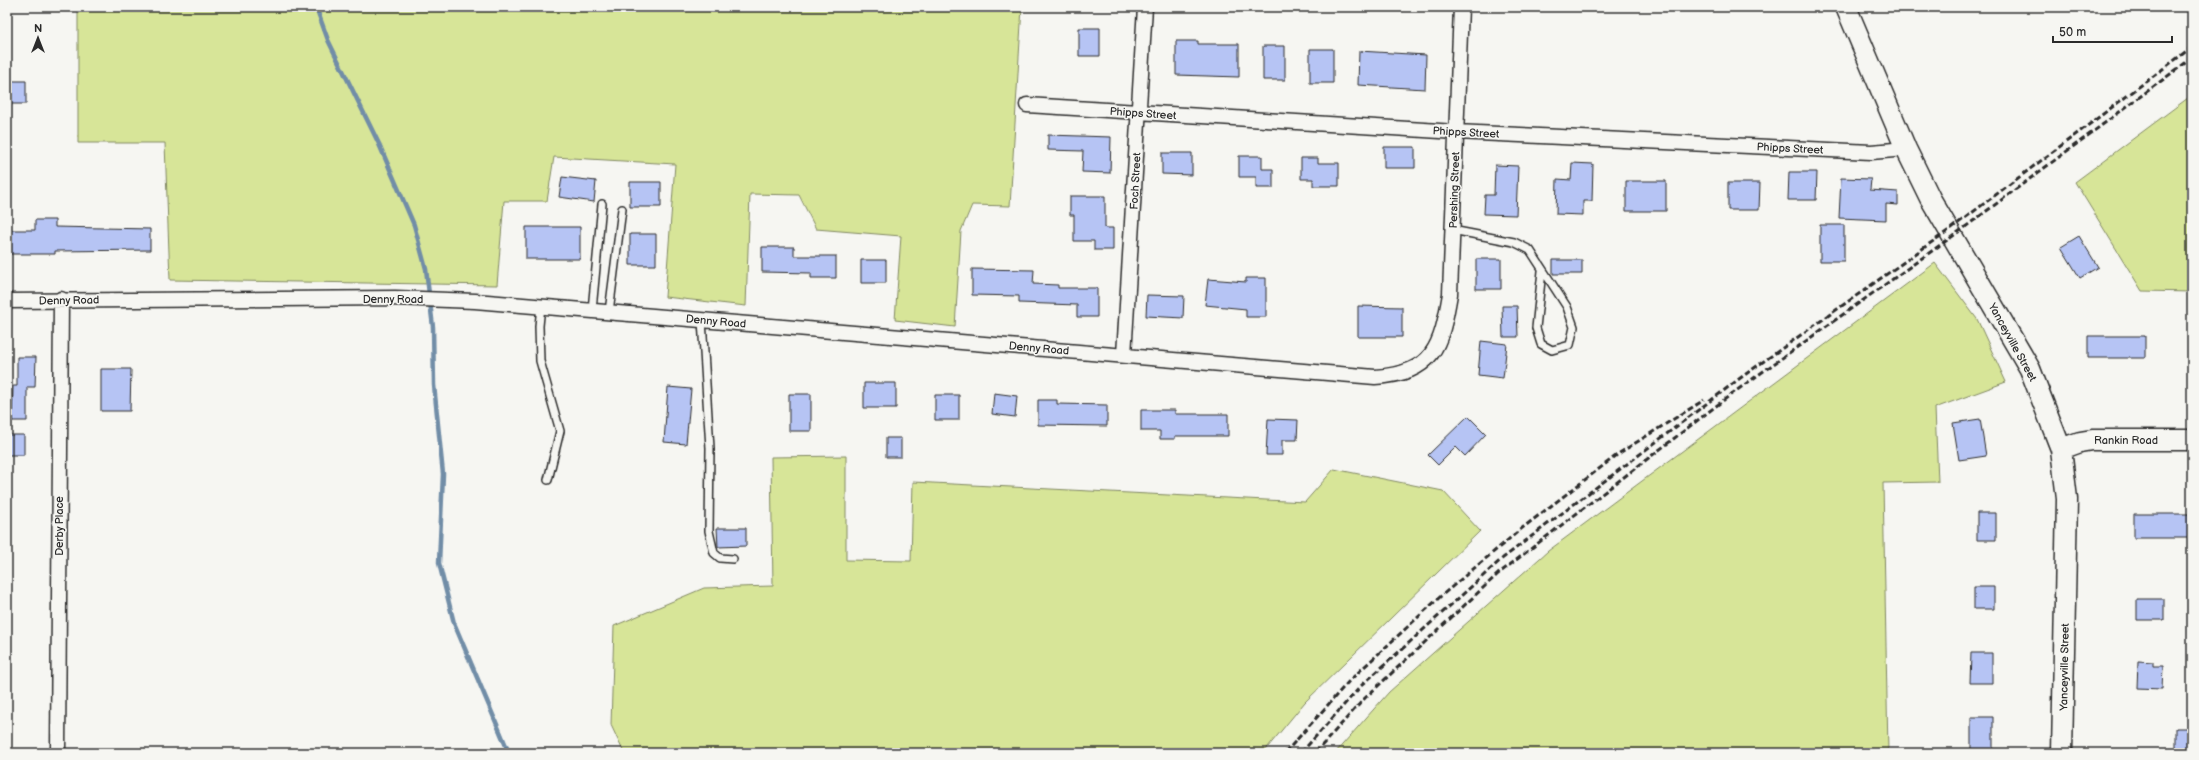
<svg xmlns="http://www.w3.org/2000/svg" width="2199" height="760" viewBox="0 0 2199 760" font-family="'Balsamiq Sans',sans-serif">
  <style>
    .green { fill: #d7e598; stroke: #818862 }
    .lines { fill: none; stroke-linecap: round; stroke-linejoin: round }
    .stream { stroke: #718da7; stroke-width: 4.5 }
    .building { fill: #b6c4f4; stroke: #2b2b2b }
    .lane-casing { stroke: #2b2b2b; stroke-width: 10 }
    .street-casing { stroke: #2b2b2b; stroke-width: 17 }
    .secondary-casing { stroke: #2b2b2b; stroke-width: 23 }
    .lane { stroke: #f6f6f2; stroke-width: 7 }
    .street { stroke: #f6f6f2; stroke-width: 14 }
    .secondary { stroke: #f6f6f2; stroke-width: 20 }
    .rail { stroke: #2b2b2b; stroke-width: 3; stroke-dasharray: 6 3; stroke-linecap: butt }
    .labels { text-anchor: middle; stroke-width: 3; stroke-linejoin: round; paint-order: stroke }
    .street-label { font-size: 11px; fill: #2b2b2b; stroke: #f6f6f2 }
  </style>
  <rect width="100%" height="100%" fill="#f6f6f2"/>
  <filter id="ink" filterUnits="userSpaceOnUse"><feTurbulence type="fractalNoise" baseFrequency=".025" numOctaves="2"/><feDisplacementMap in="SourceGraphic" scale="8" xChannelSelector="R" yChannelSelector="G"/><feConvolveMatrix kernelMatrix="1 2 1 2 8 2 1 2 1" color-interpolation-filters="sRGB"/></filter>
  <g filter="url(#ink)">
    <path class="green" d="M78,7h944l-12,199 -38,-1 -11,26 -6,96 -60,-7 6,-84 -85,-7 -17,-34 -49,-1 -4,112 -81,-9 10,-133 -121,-7 -7,44h-43l-7,84 -327,-5 -5,-137h-87z
      M2192,95v197l-50,-1 -67,-109z
      M1935,263l42,56 29,63 -71,26 3,74 -55,1 5,270h-553l54,-61 159,-141z
      M846,456v104l65,1 2,-79 392,20 29,-33 109,22 37,40 -175,171 -42,51h-639l-13,-28 3,-99 90,-38 69,-2 -2,-129z"/>
    <g class="lines">
      <path class="stream" d="M316,7l12,33 51,104 35,81 12,44 7,58 1,58 9,89 -4,89 15,60 55,130"/>
    </g>
    <path class="building" d="M1079,28h21v28h-21z
      M1176,41h22v3h41v33l-63,-2z
      M1263,46h22v34h-22z
      M1310,49h23v34h-23z
      M1359,51l67,4 -1,34 -67,-4z
      M7,81h19v23h-19z
      M1048,135l63,2 -1,36 -28,-1 1,-21 -35,-1z
      M1384,147h31v21h-31z
      M1162,153h30v22l-30,-1z
      M1239,156h23v13h11v19h-17v-11h-17z
      M1301,158h17v5h21v23h-26v-7h-12z
      M1572,163l21,1 -1,37h-9v14l-27,-1 1,-35 14,1z
      M1495,165l23,1 -2,49 -32,-1 1,-19h9z
      M1789,172h28l-1,28h-28z
      M562,177l34,4 -2,21 -35,-5z
      M1841,178l30,1 -1,11 28,2v13l-12,-1v16l-47,-2z
      M1626,181h40v30h-40z
      M630,182h31v25h-31z
      M1728,183h32l-1,27h-31z
      M1070,196h35v32h8v22h-19v-9h-20v-26h-4z
      M35,220h20v7l95,2v21l-95,1v3h-48v-24h28z
      M1820,225h24v36h-24z
      M526,227h54v32h-54z
      M630,234h26v31h-26z
      M2079,236l19,31 -18,11 -19,-31z
      M762,247h32v9h42v22h-25v-5l-49,-1z
      M1476,259h25v30h-25z
      M861,260h25v23h-25z
      M1553,260h29v14h-29z
      M972,269l62,1 -1,14 25,1v3h39v29h-20v-12l-58,-2v-7l-47,-1z
      M1246,278h20v39h-20v-8l-41,-4 3,-26 38,3z
      M1147,295l37,1 -1,22 -37,-2z
      M1358,306l44,1v30h-44z
      M1502,306h15l1,31h-15z
      M2088,336h57v22h-57z
      M1481,341l26,3 -4,34 -25,-3z
      M17,357h19l-1,30h-8v34h-15l1,-35h4z
      M101,369h30l-1,42h-29z
      M864,383h32v25h-32z
      M668,387l23,2 -5,55 -22,-2z
      M994,393l23,3 -2,21 -23,-3z
      M789,394h22v37h-22z
      M935,395h24v25h-24z
      M1038,400h19v4l50,1v21l-69,-1z
      M1141,410h34v4h53v22h-53v3h-15v-8h-19z
      M1468,416l18,18 -21,22 -9,-9 -18,18 -10,-10z
      M1268,419l30,1 -1,20h-15v15h-16z
      M1980,419l6,37 -27,4 -6,-37z
      M7,435h17v20h-17z
      M886,438h15v19h-15z
      M1977,513h19v27h-19z
      M2134,514h55v24h-55z
      M717,528h29v18l-28,1z
      M1974,587h20v22h-20z
      M2137,599h27v21h-27z
      M1971,653h21v30h-22z
      M2138,661l15,1v4h10l-1,23 -25,-1z
      M1971,717h22v36h-22z
      M2176,728h16v25h-16z"/>
    <g class="lines">
      <defs>
        <path id="lane" d="M1452,230l62,12 16,8 37,57 7,20 -4,18 -18,5 -11,-6 -5,-16 6,-57
          M541,306l-2,20 1,35 20,70 -12,49
          M592,310l10,-106
          M609,312l13,-103
          M702,320l8,128 -1,83 5,22 6,5 13,1"/>
        <path id="street" d="M1027,105l429,27 415,20 35,-3
          M7,301l388,-3 80,3 900,76c59,-4 66,-30 75,-83l11,-287
          M1124,355l21,-348
          M58,753l3,-454"/>
        <path id="secondary" d="M1846,7l60,142 24,49 100,171 31,80 6,50 -5,254
          M2061,449l19,-7 12,-2h100"/>
      </defs>
      <use href="#lane" class="lane-casing"/>
      <use href="#street" class="street-casing"/>
      <use href="#secondary" class="secondary-casing"/>
      <use href="#lane" class="lane"/>
      <use href="#street" class="street"/>
      <use href="#secondary" class="secondary"/>
      <path class="rail" d="M1285,753l65,-73 91,-84 80,-67 100,-77 83,-52
        M1301,753l60,-67 142,-128 240,-182 206,-146 243,-183
        M1315,753l50,-55 133,-124 235,-181 220,-157 239,-178"/>
    </g>
  </g>
  <g class="labels">
    <g class="street-label">
      <text transform="translate(1143 113) rotate(4)" y="4">Phipps Street</text>
      <text transform="translate(1466 132) rotate(3)" y="4">Phipps Street</text>
      <text transform="translate(1790 148) rotate(3)" y="4">Phipps Street</text>
      <text transform="translate(1135 181) rotate(-87)" y="4">Foch Street</text>
      <text transform="translate(1454 190) rotate(-88)" y="4">Pershing Street</text>
      <text x="393" y="303">Denny Road</text>
      <text transform="translate(69 300) rotate(-1)" y="4">Denny Road</text>
      <text transform="translate(716 321) rotate(5)" y="4">Denny Road</text>
      <text transform="translate(2013 342) rotate(61)" y="4">Yanceyville Street</text>
      <text transform="translate(1039 348) rotate(5)" y="4">Denny Road</text>
      <text x="2126" y="444">Rankin Road</text>
      <text transform="translate(59 526) rotate(-90)" y="4">Derby Place</text>
      <text transform="translate(2064 667) rotate(-89)" y="4">Yanceyville Street</text>
    </g>
  </g>
  <rect width="2199" height="760" fill="none" stroke="#f6f6f2" stroke-width="24"/>
  <rect x="12" y="12" width="2175" height="736" fill="none" stroke="#2b2b2b" stroke-width="1.5" filter="url(#ink)"/>
  <g transform="translate(38 38)" stroke="#f6f6f2" stroke-width="3" paint-order="stroke">
  <path d="M0-3L7 15L0 10L-7 15Z" fill="#2b2b2b"/>
  <text y="-6" font-size="11" font-weight="bold" text-anchor="middle" fill="#2b2b2b">N</text>
  </g>
  <path d="M2053 36v6h119v-6" fill="none" stroke="#2b2b2b" stroke-width="2"/>
  <text x="2059" y="36" font-size="12" fill="#2b2b2b" stroke="#f6f6f2" stroke-width="3" paint-order="stroke">50 m</text>
</svg>
